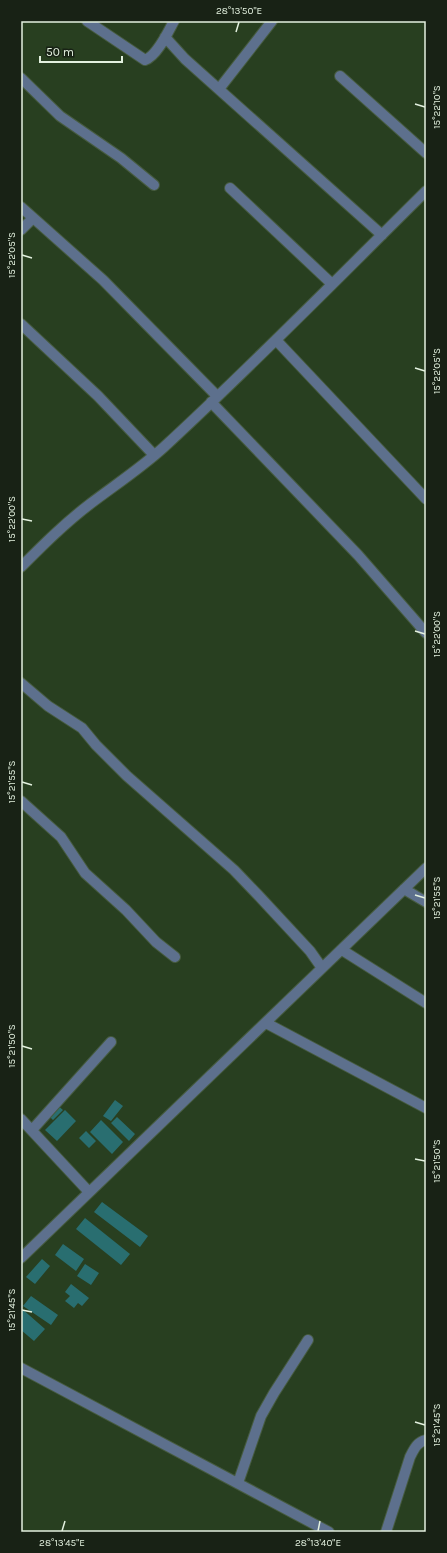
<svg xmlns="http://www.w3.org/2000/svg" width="447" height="1553" viewBox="0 0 447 1553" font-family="Karla,sans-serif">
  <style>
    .building { fill: #296e70 }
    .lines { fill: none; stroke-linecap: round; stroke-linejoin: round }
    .minor-casing { stroke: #465b3f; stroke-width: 12 }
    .minor { stroke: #5d708d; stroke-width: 10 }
    .ticks { fill: none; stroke: #e3f1df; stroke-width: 1.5 }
    .neatline { fill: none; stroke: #e3f1df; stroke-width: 1.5 }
    .ticks-label { font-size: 10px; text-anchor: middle; fill: #e3f1df }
  </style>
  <rect width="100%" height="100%" fill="#283f20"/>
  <path class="building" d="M115,1100l8,6 -12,15 -8,-5z
    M57,1105l6,5 -10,10 -5,-5z
    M65,1110l11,11 -19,20 -12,-11z
    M117,1117l18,17 -6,7 -18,-18z
    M101,1120l22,22 -11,12 -22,-22z
    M86,1131l10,10 -7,7 -10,-10z
    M102,1202l46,34 -8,11 -46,-35z
    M85,1218l45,36 -9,11 -45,-36z
    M63,1244l21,15 -8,12 -21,-16z
    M42,1259l8,7 -15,18 -9,-7z
    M85,1264l14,9 -8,12 -14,-9z
    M71,1284l18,14 -7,8 -4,-3 -4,5 -9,-7 5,-5 -5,-4z
    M31,1296l27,19 -7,10 -28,-19z
    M21,1308l24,21 -11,12 -13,-11z"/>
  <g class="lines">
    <defs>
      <path id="minor" d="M87,21l58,39c12,-4 23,-28 29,-39
        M165,37l20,22 197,176
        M340,76l86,77
        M21,78l39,38 61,42 33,27
        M219,89l53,-68
        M230,188l102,96
        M21,207l82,73 114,116
        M21,230l12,-12
        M21,324l77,72 56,59
        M276,340l150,159
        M211,402l147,153 68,78
        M21,567c22,-22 44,-44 69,-63 25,-19 51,-36 74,-57 90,-83 175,-170 262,-256
        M21,683l27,23 34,22 14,17 31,31 107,94 24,25 52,56 12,17
        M21,801l40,36 24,36 41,37 30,32 19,15
        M404,889l22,13
        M342,950l84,53
        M266,1023l160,85
        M21,1119l68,73
        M32,1130l79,-88
        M21,1258l405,-390
        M21,1368l308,164
        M238,1483l23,-67 13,-23 34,-53
        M386,1532l24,-75c4,-8 7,-15 16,-17"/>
    </defs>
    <use href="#minor" class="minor-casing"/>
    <use href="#minor" class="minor"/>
  </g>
  <path class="ticks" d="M236,32l3,-10M415,104l10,3M22,255l10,3M415,368l10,3M22,519l10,2M415,631l10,3M22,782l10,3M415,895l10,3M22,1046l10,3M415,1159l10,2M22,1310l10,2M415,1422l10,3M62,1531l3,-10M318,1531l2,-10"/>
  <rect width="447" height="1553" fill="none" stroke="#182215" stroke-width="44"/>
  <path d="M40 56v6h82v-6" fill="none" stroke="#e3f1df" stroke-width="2"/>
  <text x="46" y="56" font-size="12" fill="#e3f1df" stroke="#182215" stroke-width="3" paint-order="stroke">50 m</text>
  <rect x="22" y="22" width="403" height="1509" class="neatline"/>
  <g class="ticks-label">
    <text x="239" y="14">28°13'50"E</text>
    <text transform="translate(436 107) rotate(-90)" y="4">15°22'10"S</text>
    <text transform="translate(11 255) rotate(-90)" y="4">15°22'05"S</text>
    <text transform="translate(436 371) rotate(-90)" y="4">15°22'05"S</text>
    <text transform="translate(11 519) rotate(-90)" y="4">15°22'00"S</text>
    <text transform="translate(436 634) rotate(-90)" y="4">15°22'00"S</text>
    <text transform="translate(11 782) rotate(-90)" y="4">15°21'55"S</text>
    <text transform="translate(436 898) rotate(-90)" y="4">15°21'55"S</text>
    <text transform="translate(11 1046) rotate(-90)" y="4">15°21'50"S</text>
    <text transform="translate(436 1161) rotate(-90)" y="4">15°21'50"S</text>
    <text transform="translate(11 1310) rotate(-90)" y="4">15°21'45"S</text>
    <text transform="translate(436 1425) rotate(-90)" y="4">15°21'45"S</text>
    <text x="62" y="1546">28°13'45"E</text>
    <text x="318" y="1546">28°13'40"E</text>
  </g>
</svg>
